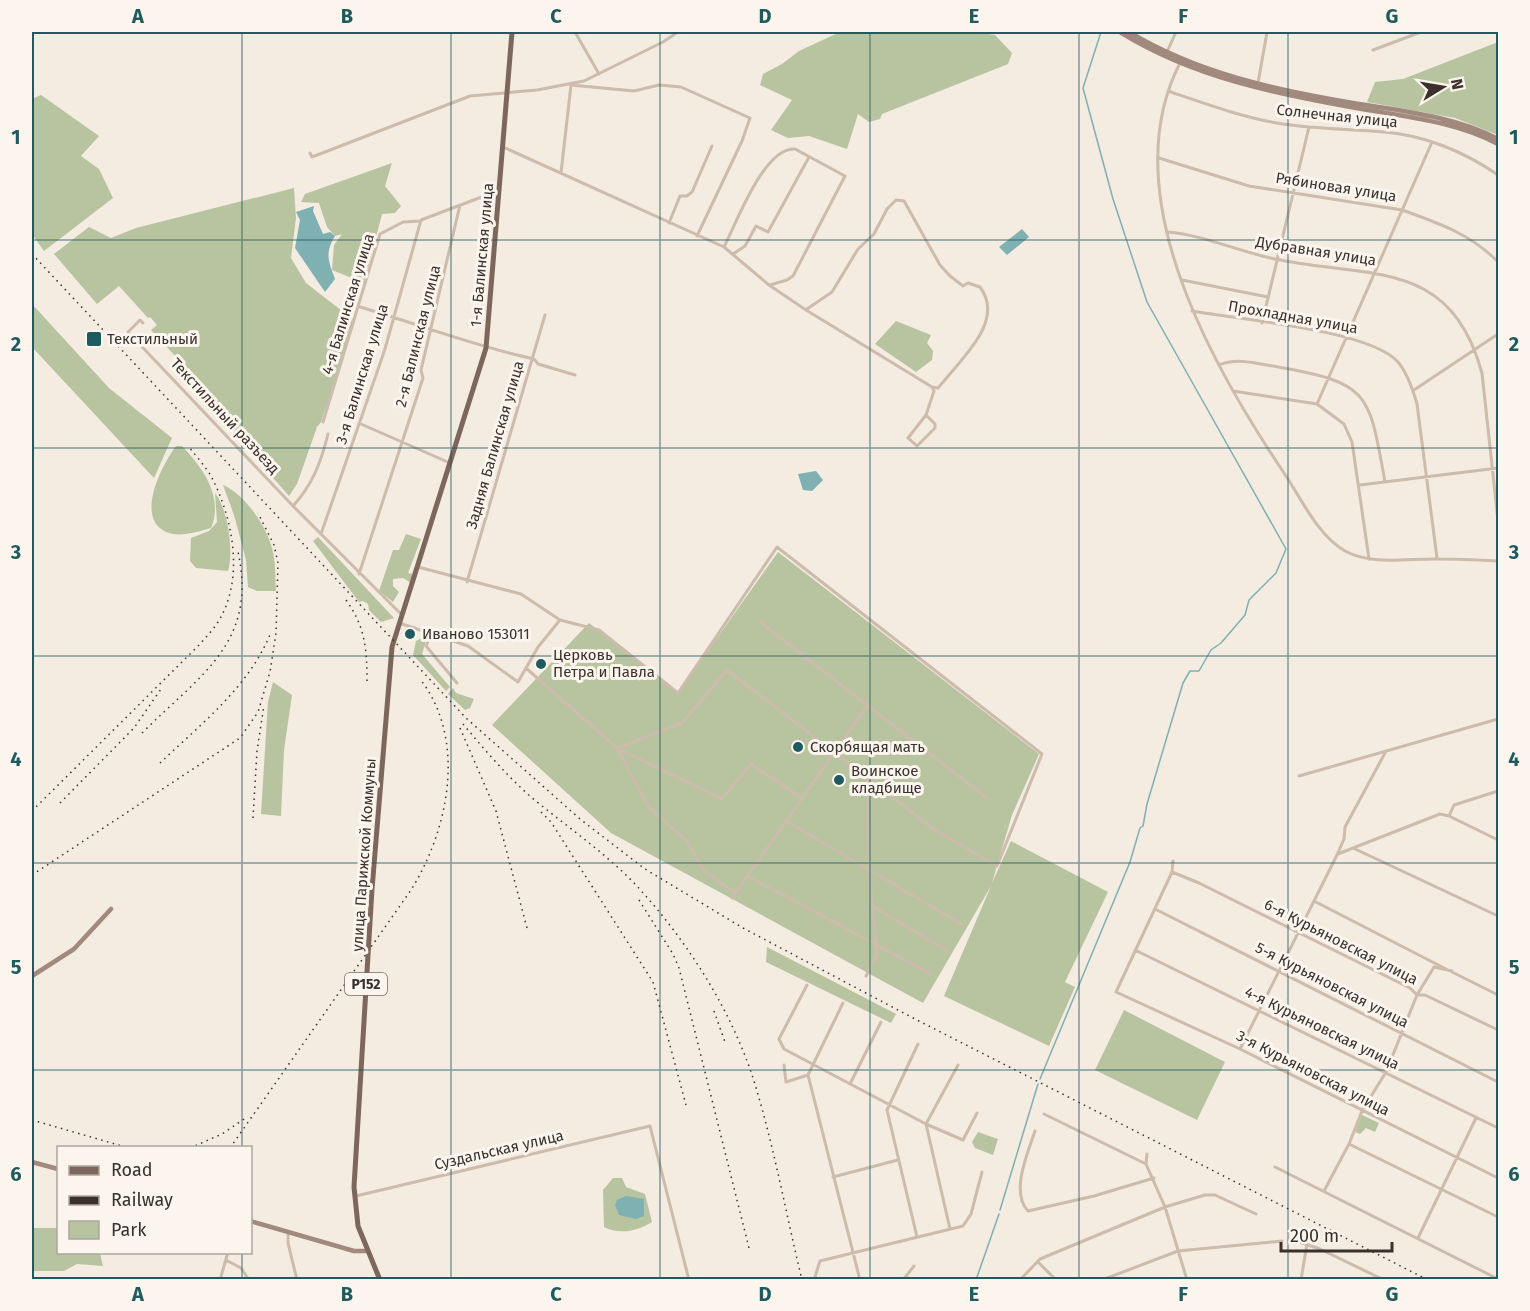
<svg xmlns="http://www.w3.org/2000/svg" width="1530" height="1311" viewBox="0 0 1530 1311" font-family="'Fira Sans',sans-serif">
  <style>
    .green { fill: #b8c4a0 }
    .water { fill: #7fb0b2 }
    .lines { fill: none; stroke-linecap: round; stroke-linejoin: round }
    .stream { stroke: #7fb0b2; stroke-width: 1.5 }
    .street { stroke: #cdbbac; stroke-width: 3 }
    .secondary { stroke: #a18a7d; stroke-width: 4.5 }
    .primary { stroke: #7d675c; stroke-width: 5 }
    .rail { stroke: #3b302b; stroke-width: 1.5; stroke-dasharray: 1.5 4.5; stroke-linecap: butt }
    .grid { fill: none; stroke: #1f5a5e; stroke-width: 1.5; stroke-opacity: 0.55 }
    .poi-dot { fill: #1f5a5e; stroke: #fbf5ee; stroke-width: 2 }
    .labels { text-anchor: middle; stroke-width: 6; stroke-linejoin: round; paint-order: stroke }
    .shield { fill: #fbf5ee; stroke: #756b66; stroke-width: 1.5 }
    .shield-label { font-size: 14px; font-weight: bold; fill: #3b302b }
    .street-label { font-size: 15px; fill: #3b302b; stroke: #fbf5ee }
    .poi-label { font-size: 15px; fill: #3b302b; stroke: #fbf5ee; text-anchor: start }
    .neatline { fill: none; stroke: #1f5a5e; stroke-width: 2 }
    .grid-label { font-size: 20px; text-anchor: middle; font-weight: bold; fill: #1f5a5e }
  </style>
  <rect width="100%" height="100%" fill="#f4ebe1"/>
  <path class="green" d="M840,32h134l21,3 17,18 -4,11 -126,50 -2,5 -11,3 -11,-8 -11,35 -38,-13 -21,2 -17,-8 21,-30 -32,-15 3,-11 19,-10 17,-13z
    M1498,42v93l-43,-17 -88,-16 8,-20 28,-3z
    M41,95l58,41 -18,20 18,13 14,29 -69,53 -12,-17v-135z
    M392,163l-7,23 16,20 -6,7 -13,1 -18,69 -32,-13 2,-25 8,-11 -7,2 -8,-9 -8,-24 -18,-1 4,-8z
    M294,188l2,30 -5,40 15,25 49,38 -34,101 -4,5 -20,57 -8,12 -41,-47 -46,-64 -51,-55 6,-5 -7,-8 -2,1 -29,-32 -22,18 -43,-50 35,-27 22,11 25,-10z
    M32,304l77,84 63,50 -18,40 -122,-131z
    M896,321l35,14 -4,8 6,8 -1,9 -16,12 -41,-28z
    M176,446h6c21,22 42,51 29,82 -10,3 -27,8 -38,6 -42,-9 -12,-68 3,-88z
    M223,485c22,9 43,41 49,63 4,14 3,29 4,43h-19l-9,-4 -2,-27 -12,-45z
    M215,493c13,16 19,59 13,78l-32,-3 -6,-7 1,-23 18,-7 8,-9z
    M406,534l15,5 -13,34 5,1 -2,9 -8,-5 -10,1v7l6,6 -6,10 -14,-11 14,-41h6z
    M318,537l76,81 -13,4 -12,-12 -1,-6 -5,-3 -4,1 -46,-61z
    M778,552l261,202 -27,61 -20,68 19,-42 97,51 -43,90 10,5 -26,59 -105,-50 47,-110 -68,117 -312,-170 -119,-108 97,-102 89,70z
    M423,637l4,1 -5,16 28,33 -4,4 -33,-36 3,-14z
    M273,682l19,13 -8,55 -3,66 -20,-2 7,-112z
    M453,688l3,5 18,6 -4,9 -5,2 -17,-16z
    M767,947l129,67 -5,9 -125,-61z
    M1124,1010l101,52 -28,58 -102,-50z
    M1362,1115l17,8 -4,9 -9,-4 -6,6 -5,-2z
    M978,1132l20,7 -5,16 -18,-7 -3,-6z
    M613,1178h9l4,9 19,7 7,28c-14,9 -33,13 -48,5l-1,-37z
    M32,1228h26v24l42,1 3,13 -26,-2 -13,7h-32z"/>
  <path class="water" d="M314,206l-1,5 10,23 7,-2 5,4c-11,18 -6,26 0,43l-10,13 -30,-44 5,-28 -4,-8z
    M1022,229l7,8 -22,18 -8,-8z
    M816,471l7,9 -11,11 -9,-1 -5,-16z
    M626,1196l18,3v17l-8,3 -17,-4 -4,-10 2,-5z"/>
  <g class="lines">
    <path class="stream" d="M1040,1079l90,-217 10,-34 3,-2 4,-22 36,-121 7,-12h9l12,-21 10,-7 24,-28 4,-15 27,-27 10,-24 -139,-247 -34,-103 -30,-111 18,-56
      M1000,1210l38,-126
      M976,1280l23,-66"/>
    <path class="street" d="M575,32l24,42
      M1373,50l48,-18
      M1167,52l9,-20
      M1180,63c-67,130 32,303 104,410 17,25 34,63 61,78 28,15 64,7 94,8 20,0 40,1 59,2
      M1258,83l9,-51
      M1168,91c38,13 76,27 115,33 33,5 67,5 101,8 40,3 81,20 114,43
      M503,147l221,100 45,38 37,25 126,77
      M310,153l2,4 158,-61 67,-6 47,-9 79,-39 15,-10
      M1159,158l90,28 153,24c36,13 69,24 96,52
      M561,173l10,-88 63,6 25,-6 22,2 69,31 -8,23 -45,95
      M669,223l11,-27h7l5,-4 20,-46
      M1168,232c35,3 72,20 107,27 94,20 175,-2 207,114l16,148
      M724,247c13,-25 40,-100 71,-98l50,27 -52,100 -6,4 -17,5
      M733,254l12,-8 11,-20 12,6 41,-75
      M1182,280l86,17
      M360,307c58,17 114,39 174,52l4,5 37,11
      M807,309l25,-17 26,-43 16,-15 13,-25 9,-9 8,1 36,64 10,11 13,10 5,-3 12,4c25,33 -17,70 -36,94l-6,7 -6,-1
      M1192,311c45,8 178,19 206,51 10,12 15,28 19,42l20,154
      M143,323l-3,-3 -12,12 165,174
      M1262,323l47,-196
      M1219,365c18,-8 40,-1 59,2 93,16 91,27 107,115
      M1414,390l84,-56
      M1233,391l84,13 27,20 8,18 17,117
      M1317,404l115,-262
      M926,415l-18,23 9,8 18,-18v-4l-9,-9 8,-24 -2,-4
      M323,422l57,-188 23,-12 18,-1
      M361,424l89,39
      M328,434c-7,28 -15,50 -35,72l109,109
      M1360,485l138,-17
      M321,534l64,-185 36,-129 58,-22 19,-4
      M359,574l64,-196 -2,-8 39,-165
      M467,582l78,-267
      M560,620l39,10 79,63 99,-146 265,207 -45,112 -62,-36 -208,-160 -45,53 -65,25
      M760,622l227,176
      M399,623l69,23 50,36 20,-35 22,-27 -39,-26 -103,-27
      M432,632l-6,14 31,37
      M527,669l90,79 32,60 38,33 17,30 32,22
      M619,749l103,50 29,-35 51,34
      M1299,776l199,-57
      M1449,816l5,-11 44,-14
      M786,821l177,104
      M1353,848l87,-34 9,2 49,24
      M1338,854l15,-6 145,68
      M1173,861l-1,11 -56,120 124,57 258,129
      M1172,872l27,11 211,105 7,7h8l73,35
      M748,876l183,98
      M732,898l135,-192
      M1314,901l132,68
      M875,908l73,43
      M1155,909l343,173
      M1135,950l363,178
      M1452,972l46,23
      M866,976l11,-20 -8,-89 -2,-87
      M807,985l-28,54 5,10 142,75 37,16 14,-27
      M843,1003l-35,72 52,205
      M1240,1049l97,-194 7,-16 1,-12 40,-74
      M784,1065l2,17 22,-7
      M850,1084l31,-62
      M1044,1114l102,50
      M1035,1131c-7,21 -25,61 -7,80l66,-15 60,-18
      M1349,1144l149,73
      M1147,1154l-1,10 19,43 22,73
      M1275,1167l223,112
      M833,1177l65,-17
      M1324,1191l25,-47 13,-33 24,-39 31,-77 17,-28 18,4
      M356,1196l294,-70 39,154
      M950,1229l-24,-105 32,-59
      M288,1232v11l9,37
      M917,1237l-30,-127 31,-66
      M1418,1238l58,-120
      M1296,1241l24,8 64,31
      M226,1260l15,8 8,12
      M1038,1262l18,18
      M220,1280l8,-28
      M814,1280l6,-19 143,-35 8,-12 11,-42
      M903,1280l11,-14
      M1020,1280l20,-21 125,-52 40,-12h10l41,19
      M1102,1280l76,-29 104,-10
      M1301,1280l6,-36"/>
    <path class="secondary" d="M1120,32c74,46 157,62 242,77 46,8 95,13 136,35
      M1129,32c68,41 146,58 224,71 48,8 101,13 145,36
      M32,976l42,-27 37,-40
      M32,1162l26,7
      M250,1221l104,30h13"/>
    <path class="primary" d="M380,1280l-22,-54 -4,-39 18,-298 20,-242 94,-299 26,-316"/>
    <path class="rail" d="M32,254l434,464 114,101 65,50 98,59 172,91 513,261
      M346,600c19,26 21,49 21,81
      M463,724c21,25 43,51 68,73 35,29 72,54 104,87 51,55 96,125 119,197 20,65 32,133 48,199
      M460,728l36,83 31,117
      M142,733c58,-58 116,-90 96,-181
      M160,763c41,-39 90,-77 111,-131
      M60,803l74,-75 27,-39
      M32,811l168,-167c6,-7 13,-14 18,-22 27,-43 15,-104 -7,-146 -6,-10 -15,-20 -22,-29
      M541,812l10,10 102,160 33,123
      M253,818l4,-67 7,-46
      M32,875l208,-137 18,-26 12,-40 6,-39 2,-70 -4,-18 -16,-32
      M639,900l34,54 6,14 70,280
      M714,1011l11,31
      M32,1120l97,28
      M190,1148l32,-14 22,-15
      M230,1148l181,-258c38,-61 56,-151 9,-211"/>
  </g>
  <path class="grid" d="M242,32v1116M451,32v1248M660,32v1248M870,32v1248M1079,32v1248M1288,32v1248M32,240h1466M32,448h1466M32,656h1466M32,863h1466M32,1070h1466M242,1252v28"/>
  <g class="poi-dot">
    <rect x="86" y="331" width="16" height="16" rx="3"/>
    <circle cx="410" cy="634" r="6"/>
    <circle cx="541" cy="664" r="6"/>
    <circle cx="798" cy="747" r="6"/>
    <circle cx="839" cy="780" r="6"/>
  </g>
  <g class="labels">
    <rect class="shield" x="345" y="973" width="42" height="22" rx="4.5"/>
    <g class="shield-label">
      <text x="366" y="989">Р152</text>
    </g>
    <g class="street-label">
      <text transform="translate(1337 116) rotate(6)" y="5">Солнечная улица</text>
      <text transform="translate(1336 187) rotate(9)" y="5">Рябиновая улица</text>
      <text transform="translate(1316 251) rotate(9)" y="5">Дубравная улица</text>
      <text transform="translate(482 255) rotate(-85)" y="5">1-я Балинская улица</text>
      <text transform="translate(348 304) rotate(-73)" y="5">4-я Балинская улица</text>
      <text transform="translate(1293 317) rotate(10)" y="5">Прохладная улица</text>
      <text transform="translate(418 336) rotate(-76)" y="5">2-я Балинская улица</text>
      <text transform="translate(362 374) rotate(-73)" y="5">3-я Балинская улица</text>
      <text transform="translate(225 416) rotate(47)" y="5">Текстильный разъезд</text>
      <text transform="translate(495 445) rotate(-74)" y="5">Задняя Балинская улица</text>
      <text transform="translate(364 855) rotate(-86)" y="5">улица Парижской Коммуны</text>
      <text transform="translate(1341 942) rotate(27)" y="5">6-я Курьяновская улица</text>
      <text transform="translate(1332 985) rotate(27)" y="5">5-я Курьяновская улица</text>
      <text transform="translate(1322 1028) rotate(26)" y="5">4-я Курьяновская улица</text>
      <text transform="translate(1313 1073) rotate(27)" y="5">3-я Курьяновская улица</text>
      <text transform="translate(499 1150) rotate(-13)" y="5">Суздальская улица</text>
    </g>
    <g class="poi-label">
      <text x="107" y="344">Текстильный</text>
      <text x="422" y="639">Иваново 153011</text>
      <text x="553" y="660">Церковь<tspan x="553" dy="17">Петра и Павла</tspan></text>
      <text x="810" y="752">Скорбящая мать</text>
      <text x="851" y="776">Воинское<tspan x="851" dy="17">кладбище</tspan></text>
    </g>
  </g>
  <rect width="1530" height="1311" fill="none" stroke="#fbf5ee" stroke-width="66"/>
  <rect x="57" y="1146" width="195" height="108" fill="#fbf5ee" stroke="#aea6a0" stroke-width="1.5"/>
  <rect x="69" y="1166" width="30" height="9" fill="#7d675c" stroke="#aea6a0" stroke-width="1.5"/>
  <text x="111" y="1176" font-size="18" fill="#3b302b">Road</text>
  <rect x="69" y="1196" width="30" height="9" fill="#3b302b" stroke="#aea6a0" stroke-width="1.5"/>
  <text x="111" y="1206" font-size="18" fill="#3b302b">Railway</text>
  <rect x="69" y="1221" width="30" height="18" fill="#b8c4a0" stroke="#aea6a0" stroke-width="1.5"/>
  <text x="111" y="1236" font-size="18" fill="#3b302b">Park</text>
  <g transform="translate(1443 87) rotate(79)" stroke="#fbf5ee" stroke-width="4.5" paint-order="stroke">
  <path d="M0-4.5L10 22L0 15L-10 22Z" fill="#3b302b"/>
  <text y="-9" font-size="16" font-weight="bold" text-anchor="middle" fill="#3b302b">N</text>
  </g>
  <path d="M1281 1242v9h111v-9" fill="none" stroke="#3b302b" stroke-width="3"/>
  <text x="1290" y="1242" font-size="18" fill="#3b302b" stroke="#fbf5ee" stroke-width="4.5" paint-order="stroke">200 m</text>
  <rect x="33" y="33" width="1464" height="1245" class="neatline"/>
  <g class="grid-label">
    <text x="138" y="23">A</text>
    <text x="347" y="23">B</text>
    <text x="556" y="23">C</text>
    <text x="765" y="23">D</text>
    <text x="974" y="23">E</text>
    <text x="1183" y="23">F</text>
    <text x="1392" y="23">G</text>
    <text x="16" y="144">1</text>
    <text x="1514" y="144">1</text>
    <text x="16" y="351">2</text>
    <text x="1514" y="351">2</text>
    <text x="16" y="559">3</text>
    <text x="1514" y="559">3</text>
    <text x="16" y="766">4</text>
    <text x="1514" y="766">4</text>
    <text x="16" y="974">5</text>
    <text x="1514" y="974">5</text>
    <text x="16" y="1181">6</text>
    <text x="1514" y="1181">6</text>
    <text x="138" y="1301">A</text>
    <text x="347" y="1301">B</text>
    <text x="556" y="1301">C</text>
    <text x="765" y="1301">D</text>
    <text x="974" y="1301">E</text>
    <text x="1183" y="1301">F</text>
    <text x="1392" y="1301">G</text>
  </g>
</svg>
